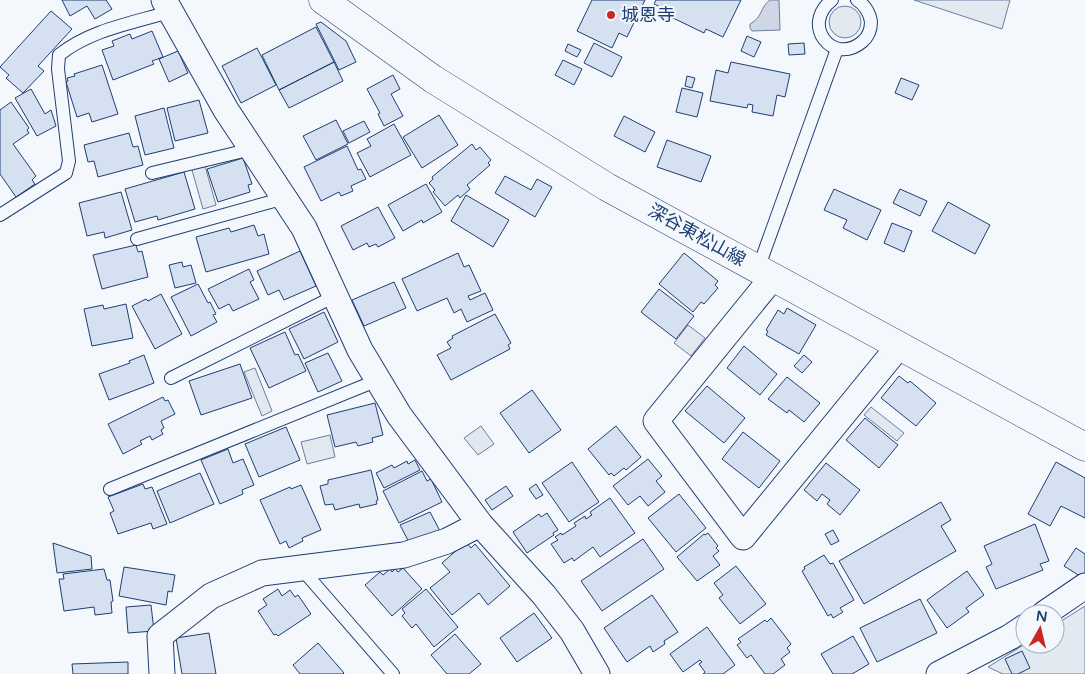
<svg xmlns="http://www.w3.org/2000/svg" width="1085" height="674" viewBox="0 0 1085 674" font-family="'Varela Round','Noto Sans JP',sans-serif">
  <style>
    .green { fill: #e3e9f0; stroke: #687fa3 }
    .parking { fill: #e3e8f0; stroke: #687fa3 }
    .water { fill: #cfd7e4; stroke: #687fa3 }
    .building { fill: #d5e0f0; stroke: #1d3f73 }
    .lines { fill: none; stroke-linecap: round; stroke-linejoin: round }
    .lane-casing { stroke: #1d3f73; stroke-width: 14 }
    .street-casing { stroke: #1d3f73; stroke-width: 27 }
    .primary-casing { stroke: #1d3f73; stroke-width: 29 }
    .lane { stroke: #f4f7fb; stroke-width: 12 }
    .street { stroke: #f4f7fb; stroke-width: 25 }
    .primary { stroke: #f4f7fb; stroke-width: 28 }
    .poi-dot { fill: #c62828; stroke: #f4f7fb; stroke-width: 2 }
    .labels { text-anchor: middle; stroke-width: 4; stroke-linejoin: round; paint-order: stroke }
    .poi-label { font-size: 18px; fill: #1d3f73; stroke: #f4f7fb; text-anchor: start }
    .street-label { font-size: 18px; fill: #1d3f73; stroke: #f4f7fb }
  </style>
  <rect width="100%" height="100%" fill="#f4f7fb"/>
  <path class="green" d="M914,0h96l-8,29z
    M829 22a16 16 0 1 1 32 0a16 16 0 1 1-32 0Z
    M1085,606v68h-82l-15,-7 37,-23h30v-19z"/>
  <path class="parking" d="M205,166l11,39 -13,4 -11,-39z
    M688,325l17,13 -14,18 -17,-13z
    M255,368l17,43 -10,5 -18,-44z
    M871,407l33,26 -7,8 -33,-26z
    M481,426l13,18 -16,11 -14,-17z
    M330,435l5,22 -28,7 -6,-22z"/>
  <path class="water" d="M770,0h9l1,30 -28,1 -2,-3v-4c13,-7 10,-17 20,-24z"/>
  <path class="building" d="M62,0h44l6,9 -17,10 -8,-13 -17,10z
    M592,0h53l-18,37 -8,-4 -7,15 -35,-17z
    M656,0h85l-18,37 -17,-8 -2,4 -33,-16 2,-4 -19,-9z
    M51,11l21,18 -34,37 6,5 -21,22 -17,-15 3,-3 -9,-8z
    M321,22l25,19 10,21 -17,8 -23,-46z
    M316,27l18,35 -55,28 -17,-35z
    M152,31l11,26 -11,4 2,3 -41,16 -11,-30 12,-4 -2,-5 18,-7 2,5z
    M747,36l14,6 -7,15 -13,-6z
    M594,43l28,14 -10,20 -28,-14z
    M804,43l1,11 -16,1 -1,-11z
    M568,44l13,6 -4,7 -12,-6z
    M257,48l19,37 -35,18 -19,-37z
    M178,51l10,22 -19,9 -10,-23z
    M563,60l19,9 -8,16 -19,-10z
    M334,62l9,19 -54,27 -10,-18z
    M731,62l59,12 -5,23 -8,-2 -4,21 -21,-4 1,-7 -5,-1 -1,4 -37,-7 6,-31 12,3z
    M102,65l16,49 -26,8 -3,-9 -12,4 -11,-35 2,-1 -1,-3 8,-2 -1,-2z
    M393,75l7,14 -9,5 12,22 -19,10 -6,-12 2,-1 -13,-24z
    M687,76l8,2 -3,10 -7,-2z
    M901,78l18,7 -7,15 -17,-7z
    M682,88l21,5 -6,24 -21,-5z
    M31,89l14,25 6,-4 5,16 -19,10 -22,-38z
    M199,100l9,33 -33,8 -8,-33z
    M11,102l18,26 -2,2 2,3 -16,11 23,32 -4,4 3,4 -19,13 -16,-23v-64z
    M164,108l10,40 -29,7 -10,-39z
    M439,115l19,30 -36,23 -19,-31z
    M624,116l31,16 -10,20 -31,-16z
    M336,120l12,24 -32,16 -13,-24z
    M364,121l6,11 -21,11 -6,-12z
    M394,124l17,31 -41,22 -13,-24 14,-7 -4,-7z
    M129,133l4,14 5,-1 5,19 -45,12 -4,-16 -6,1 -4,-17z
    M667,140l44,16 -10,26 -44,-15z
    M472,144l4,6 4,-3 11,13 -3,3 2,2 -23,20 3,4 -10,9 -2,-3 -13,11 -12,-14 2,-2 -6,-7 4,-4 -1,-2z
    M347,146l11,24 3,-1 5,10 -15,7 2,5 -12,5 -2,-4 -18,9 -17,-34z
    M243,158l9,26 -4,1 2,7 -32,10 -11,-33z
    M184,172l11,37 -37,11 -1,-4 -22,6 -10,-33z
    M505,176l26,14 6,-11 15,8 -17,30 -40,-24z
    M426,184l16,28 -19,11 -1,-3 -19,11 -15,-26z
    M834,189l47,21 -14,30 -24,-12 4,-8 -23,-10z
    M900,189l27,12 -7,15 -27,-13z
    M121,192l11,38 -27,8 -1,-6 -17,4 -8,-33z
    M466,195l43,25 -16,27 -42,-26z
    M948,202l42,23 -15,29 -43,-23z
    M378,207l17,31 -17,9 -2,-3 -7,3 -2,-4 -14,7 -12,-24z
    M892,223l20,8 -8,21 -20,-9z
    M254,225l4,11 6,-2 5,20 -63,18 -10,-35 33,-9 2,4z
    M136,245l2,7 4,-1 6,26 -46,12 -9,-34z
    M300,251l16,35 -32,14 -5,-10 -11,5 -11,-24z
    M458,253l6,14 5,-2 12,26 -13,5 2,4 15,-7 8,17 -26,12 -6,-13 -7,4 -7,-15 -30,13 -15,-32z
    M684,253l34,28 -3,4 3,3 -14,16 -3,-2 -8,10 -34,-28z
    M182,262l1,5 8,-2 5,18 -21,5 -6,-23z
    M249,269l5,11 -4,2 9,17 -26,12 -4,-7 -10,5 -11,-20z
    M394,282l12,26 -42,18 -12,-26z
    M198,284l10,19 2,-1 6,12 -3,1 4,7 -26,14 -20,-39z
    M659,289l35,27 -18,23 -35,-27z
    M161,294l21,40 -27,15 -23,-43 14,-7 2,2z
    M126,304l7,34 -41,8 -8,-37 19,-4 1,4z
    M787,308l29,17 -17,29 -33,-19 2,-4 -2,-1 12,-20 6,4z
    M324,312l14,30 -34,17 -15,-30z
    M495,314l16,29 -3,2 2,4 -59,31 -14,-25 14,-7 -4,-6 6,-4 -1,-2z
    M285,332l10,23 3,-1 8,17 -37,17 -19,-40z
    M744,346l33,28 -17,21 -33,-27z
    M328,353l14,28 -24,11 -13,-29z
    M144,355l10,28 -45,17 -10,-26 31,-11 -1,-2z
    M804,355l8,7 -10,11 -8,-7z
    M240,364l12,34 -51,17 -12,-34z
    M899,376l9,7 2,-2 26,22 -20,23 -35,-28z
    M787,377l33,26 -16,19 -15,-12 -2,3 -19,-14z
    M707,386l38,32 -21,25 -39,-32z
    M532,390l29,40 -32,23 -29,-40z
    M163,397l2,4 3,-1 7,14 -14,7 3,7 -3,2 2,4 -11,6 -2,-4 -10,5 2,3 -19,10 -15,-30z
    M375,403l8,32 -11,3 1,4 -15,4 -2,-4 -21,5 -8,-32z
    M865,418l33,27 -19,23 -33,-28z
    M616,426l25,31 -15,13 -2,-2 -10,8 -3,-3 -2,2 -21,-26z
    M286,427l14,33 -41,17 -14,-33z
    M743,432l37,29 -21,27 -37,-29z
    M228,449l5,14 10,-4 11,26 -12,5 1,4 -23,10 -19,-44z
    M648,459l14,17 -6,5 9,11 -17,14 -8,-10 -12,9 -15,-19z
    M415,460l5,10 -36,18 -8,-15 16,-8 2,3 13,-7 1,3z
    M572,462l27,40 -30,20 -27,-39z
    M1056,462l29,16v40l-24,-12 -11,20 -22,-12z
    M826,463l34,27 -20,25 -13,-11 3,-4 -8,-6 -5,7 -13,-11z
    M371,470l7,30 -2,1 1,3 -17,4 -1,-4 -24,6 -2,-6 -8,1 -5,-19 8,-2v-4z
    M422,471l5,10 4,-2 11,23 -43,21 -16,-32z
    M200,473l14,31 -44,19 -13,-32z
    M143,484l2,5 7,-2 15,37 -14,5 -2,-6 -33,11 -8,-21 4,-2 -6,-14z
    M536,484l7,11 -7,4 -7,-10z
    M301,485l20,45 -19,8 1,3 -14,7 -3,-7 -6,3 -20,-44 30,-13 1,2z
    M506,486l7,10 -21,14 -7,-10z
    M679,494l27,34 -30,24 -28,-34z
    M610,498l25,35 -35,24 -7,-10 -19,14 -2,-3 -8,5 -13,-19 7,-4 -3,-3 6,-4 1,2 14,-9 -2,-3 11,-7 1,3 6,-4 -2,-3z
    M941,502l10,18 -10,6 15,25 -92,53 -25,-43z
    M430,512l10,19 -29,15 -11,-21z
    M547,513l11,17 -5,3 1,2 -27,18 -14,-21 26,-18 2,3z
    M1035,524l14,37 -9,3 3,6 -47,19 -10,-22 6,-3 -8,-18z
    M833,530l6,11 -8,4 -6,-11z
    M708,533l10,13 -2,2 3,3 -6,5 7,9 -23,16 -20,-24 27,-23 1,1z
    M643,539l21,30 -62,42 -21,-30z
    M466,542l5,6 4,-4 35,42 -22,19 -9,-12 -27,22 -22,-27 20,-16 -8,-9z
    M53,543l38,13 1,13 -35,4z
    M1076,548l9,6v20l-2,4 -19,-12z
    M824,555l6,9 3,-1 21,37 -14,8 3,4 -10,6 -2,-4 -3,2 -26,-45 3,-2 -1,-2z
    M736,566l30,38 -26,20 -21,-26 4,-3 -9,-12z
    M124,567l51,8 -3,17 -4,-1 -2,14 -47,-9z
    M403,568l19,21 -30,27 -27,-31 15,-13 3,3 7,-6 2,3 3,-3 3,3z
    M104,569l3,11h3l3,21 -2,1 1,11 -17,2 -1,-8 -30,4 -5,-32h5l-1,-5z
    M967,571l17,24 -18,13 3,4 -22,16 -20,-28z
    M278,589l4,7 8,-6 5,7 3,-2 13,19 -33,22 -2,-2 -2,1 -16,-24 9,-6 -4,-6z
    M426,589l32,38 -24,20 -18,-23 -4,4 -10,-12 3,-3 -3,-4z
    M652,595l26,37 -14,9 1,3 -12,8 -3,-6 -23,16 -23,-34z
    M920,599l17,34 -60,29 -17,-34z
    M151,605l3,26 -26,2 -2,-26z
    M534,613l18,25 -35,24 -17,-24z
    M771,618l20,26 -4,4 3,4 -9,7 4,6 -12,9h-8l-14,-19 -4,3 -10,-13 4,-3 -3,-3 27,-19 2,2z
    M707,627l28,38 -12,9h-20l2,-2 -6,-8 3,-2 -2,-2 -17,12 -13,-18z
    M209,633l7,41h-34l-6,-36z
    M455,634l26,30 -12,10h-22l-16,-19z
    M853,636l16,28 -17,10h-19l-12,-20z
    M318,643l26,30 -1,1h-43l-7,-9z
    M1022,651l8,17 -12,6h-6l-7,-15z
    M128,662v12h-55l-1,-10z"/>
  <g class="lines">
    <defs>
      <path id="lane" d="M832,0c-32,25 1,66 30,42 6,-5 9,-13 9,-20 -1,-9 -7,-18 -14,-22
        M152,173l100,-24
        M0,215l66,-42 3,-12 -11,-92 1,-14c31,-25 73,-32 110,-43
        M137,239l148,-41
        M758,269l79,-220
        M171,378l164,-82
        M110,489l268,-109
        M300,567l93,107"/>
      <path id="street" d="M164,0l62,110 78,118 56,122 39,65 81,109 64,71 28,36 25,43
        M773,277l-117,144 87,116 156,-191
        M1044,614l41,-28
        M162,674l-2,-38 51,-40 51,-23 142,-18 43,-14 33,-17
        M939,674l71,-37 15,-10"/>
      <path id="primary" d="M323,0l110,79 174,108 478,260"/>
    </defs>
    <use href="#lane" class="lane-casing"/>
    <use href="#street" class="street-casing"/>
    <use href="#primary" class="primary-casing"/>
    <use href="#lane" class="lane"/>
    <use href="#street" class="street"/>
    <use href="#primary" class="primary"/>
  </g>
  <circle class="poi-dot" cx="611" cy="15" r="5"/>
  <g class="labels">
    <g class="poi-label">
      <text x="621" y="21">城恩寺</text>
    </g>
    <g class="street-label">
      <text transform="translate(697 235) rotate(29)" y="6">深谷東松山線</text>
    </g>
  </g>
  <g transform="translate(1040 629) rotate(8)"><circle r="24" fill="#f4f7fb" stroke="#9eadc5"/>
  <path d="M0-4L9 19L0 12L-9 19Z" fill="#c62828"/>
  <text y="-8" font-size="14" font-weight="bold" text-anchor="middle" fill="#1d3f73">N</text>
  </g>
</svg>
